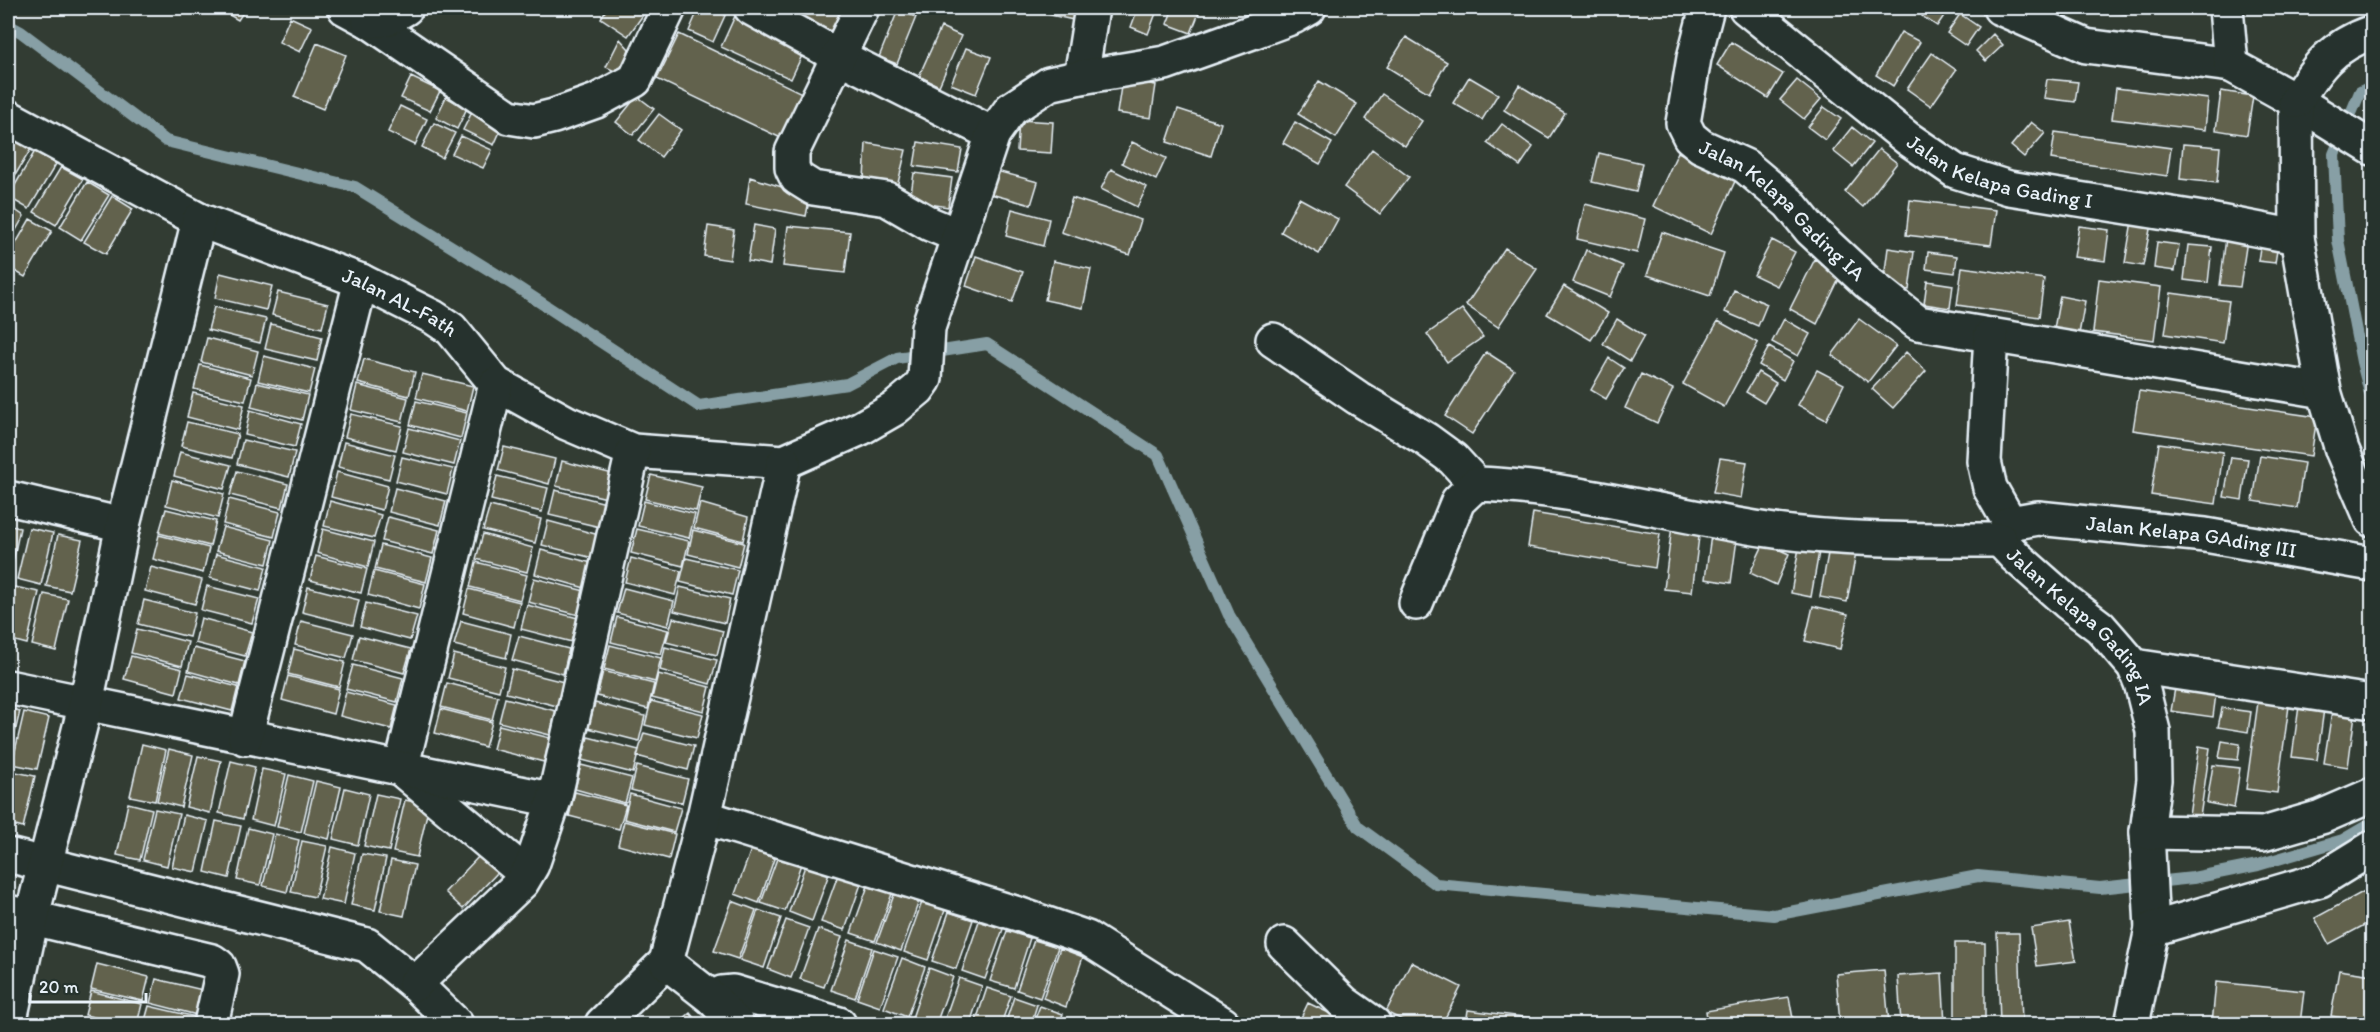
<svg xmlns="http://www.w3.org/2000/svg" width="2380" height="1032" viewBox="0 0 2380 1032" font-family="Itim,sans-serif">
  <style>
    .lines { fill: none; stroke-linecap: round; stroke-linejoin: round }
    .stream { stroke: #879fa5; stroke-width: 12 }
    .building { fill: #62624d; stroke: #e8f1f8; stroke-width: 1.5 }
    .minor-casing { stroke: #e8f1f8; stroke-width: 38 }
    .minor { stroke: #26332d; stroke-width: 33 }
    .labels { text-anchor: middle; stroke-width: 4.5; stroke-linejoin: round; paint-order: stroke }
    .street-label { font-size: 21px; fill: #e8f1f8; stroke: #26332d }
  </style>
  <rect width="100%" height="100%" fill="#323c33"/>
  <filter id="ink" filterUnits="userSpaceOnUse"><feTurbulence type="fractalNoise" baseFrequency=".0167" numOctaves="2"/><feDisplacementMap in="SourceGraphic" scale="12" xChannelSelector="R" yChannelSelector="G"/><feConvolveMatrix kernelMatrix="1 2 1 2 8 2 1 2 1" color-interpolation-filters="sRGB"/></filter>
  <g filter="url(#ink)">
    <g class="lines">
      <path class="stream" d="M8,25l13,7 145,109 189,46 162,100 182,119 148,-22 50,-26 90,-14 171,111 71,160 129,212 78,57 338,31 204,-39 122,12 93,-10 65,-13 85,-25 29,-17
        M2372,86l-12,6 -26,62 4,86 24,122 10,39"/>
    </g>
    <path class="building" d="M217,8h29l-8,12z
      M607,8h41l-20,28 -27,-18z
      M699,8l29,1 -15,33 -24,-11z
      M798,8h35l9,5 -14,22 -35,-18z
      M1048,8h33l-3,13 -32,-7z
      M1138,8h20l-10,26 -17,-7z
      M1173,8h28l-10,25 -24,-9z
      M1928,8h17l3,2 -11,16 -15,-10z
      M2085,8h42l-1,6 -41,-4z
      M2346,8h26v5z
      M898,10l18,7 -19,47 -18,-7z
      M1960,14l19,13 -13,19 -19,-13z
      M735,16l70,33 -14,30 -70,-32z
      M290,17l22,10 -12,25 -21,-10z
      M941,27l20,9 -22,50 -20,-10z
      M1901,32l19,10 -27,44 -17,-11z
      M679,34l127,61 -21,45 -128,-61z
      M1993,34l10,11 -17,16 -10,-10z
      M1406,37l41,25 -18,31 -42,-26z
      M620,39l9,10 -8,25 -15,-7z
      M1731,42l52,32 -15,24 -51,-33z
      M317,43l29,12 -23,54 -29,-12z
      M966,48l25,9 -15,37 -25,-10z
      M1932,53l24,17 -25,36 -24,-17z
      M411,77l29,14 -10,20 -29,-13z
      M1469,77l29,17 -16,26 -29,-17z
      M2047,79l31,3 -3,20 -31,-4z
      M1122,80l34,5 -5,33 -34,-5z
      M1797,80l24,19 -17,20 -24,-19z
      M1319,81l38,23 -21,34 -38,-24z
      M1519,85l46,28 -16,25 -45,-28z
      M2116,88l92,11 -3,31 -93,-11z
      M2221,91l32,5 -6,39 -31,-5z
      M1382,94l40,27 -17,25 -40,-27z
      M637,96l17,13 -21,26 -17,-13z
      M446,97l21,11 -10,21 -21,-11z
      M400,106l27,13 -12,26 -27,-13z
      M1824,107l17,12 -16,21 -17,-13z
      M1178,109l43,14 -10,33 -44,-14z
      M473,110l30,15 -9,20 -31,-15z
      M659,114l22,16 -20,27 -22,-17z
      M1019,120l34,2 -2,31 -34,-2z
      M1295,122l37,21 -12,21 -37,-21z
      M2031,122l14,11 -21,24 -13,-11z
      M434,123l21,10 -13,25 -20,-11z
      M1502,124l31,23 -13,19 -33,-23z
      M1852,127l20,16 -19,24 -20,-16z
      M2055,132l116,16 -4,28 -116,-17z
      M9,136l22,13 -23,38v-48z
      M461,136l31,14 -9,18 -31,-14z
      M918,142l44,7 -4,23 -44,-6z
      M1132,142l34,16 -10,22 -34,-17z
      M866,143l40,7 -9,37 -33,-8z
      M2183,144l37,3 -3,36 -37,-4z
      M1372,149l37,28 -29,37 -36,-27z
      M1879,149l18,14 -34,44 -18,-15z
      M35,151l21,13 -27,45 -21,-12z
      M1678,152l58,27 -25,55 -58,-28z
      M1599,153l43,10 -6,29 -44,-10z
      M61,167l22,12 -27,46 -22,-13z
      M989,169l49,13 -7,23 -48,-13z
      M1111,169l36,18 -10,20 -36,-18z
      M914,173l38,5 -4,29 -38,-6z
      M750,177l60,19 -4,20 -60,-12z
      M87,182l22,13 -28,45 -21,-13z
      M112,196l21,13 -27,45 -22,-12z
      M1072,198l69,22 -11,35 -69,-23z
      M1299,198l39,21 -19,35 -38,-22z
      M1910,200l86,10 -5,35 -85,-10z
      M1585,204l60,15 -8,34 -60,-14z
      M8,205l16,11 -16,28z
      M1012,209l37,10 -6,27 -37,-10z
      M30,219l22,12 -27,46 -17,-10v-10z
      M2132,221l19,3 -8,42 -18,-3z
      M754,225l21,4 -5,36 -22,-4z
      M708,226l26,4 -4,30 -26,-4z
      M788,226l62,6 -5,41 -62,-7z
      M2079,226l30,4 -4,31 -31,-4z
      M1662,232l62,21 -14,43 -63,-21z
      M2226,238l21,2 -7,47 -20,-2z
      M1772,240l23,12 -18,34 -23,-11z
      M2261,241l17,3 -3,19 -17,-2z
      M2157,242l22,3 -4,26 -21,-3z
      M2188,245l24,2 -4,36 -24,-3z
      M1505,248l32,21 -39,58 -32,-22z
      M1888,248l26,4 -5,38 -26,-4z
      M1586,250l37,16 -13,31 -37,-15z
      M1928,252l29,4 -2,17 -29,-4z
      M976,256l47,16 -11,30 -46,-16z
      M1815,259l27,14 -25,51 -27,-15z
      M1053,261l38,8 -8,39 -38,-8z
      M1962,267l82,12 -5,38 -82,-12z
      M220,273l52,13 -6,24 -51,-12z
      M2099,279l62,8 -7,53 -61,-8z
      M1927,281l26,4 -3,23 -26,-4z
      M1564,286l44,27 -17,27 -44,-26z
      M1734,290l33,14 -9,22 -33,-14z
      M278,292l50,12 -6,24 -50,-13z
      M2171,293l58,8 -6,42 -58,-9z
      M2060,296l25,5 -6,33 -25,-5z
      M214,307l52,12 -6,24 -52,-13z
      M1462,309l21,28 -36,25 -20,-28z
      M1617,319l27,17 -14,25 -27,-17z
      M1784,319l26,15 -12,22 -26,-14z
      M1859,319l37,27 -28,36 -36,-27z
      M1718,321l40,22 -34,64 -41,-23z
      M271,324l51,13 -5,24 -52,-12z
      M207,338l51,13 -6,24 -51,-13z
      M1769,347l24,14 -10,19 -24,-15z
      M1486,352l28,18 -42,64 -27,-18z
      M1906,352l20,19 -33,37 -21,-19z
      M264,356l51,13 -6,24 -51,-12z
      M1609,358l15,10 -18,31 -15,-9z
      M364,359l51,13 -6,24 -51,-13z
      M200,365l51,13 -6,23 -51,-12z
      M1817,370l27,14 -18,36 -28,-15z
      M1758,372l18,11 -12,20 -18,-11z
      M422,374l51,12 -6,25 -51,-13z
      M1641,374l32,15 -16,34 -32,-15z
      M257,383l51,12 -6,25 -51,-13z
      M357,385l51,13 -6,24 -51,-12z
      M2139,391l178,26 -6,39 -178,-26z
      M193,393l51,12 -6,25 -51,-13z
      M416,401l51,12 -6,25 -51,-13z
      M250,410l51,14 -6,23 -50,-12z
      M351,414l51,12 -6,24 -51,-13z
      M187,422l51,12 -6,24 -51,-12z
      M409,428l51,13 -6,24 -51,-13z
      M243,440l52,12 -6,25 -52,-13z
      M344,442l51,13 -6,24 -51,-12z
      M2159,443l64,9 -7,52 -65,-9z
      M504,447l51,12 -6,25 -51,-14z
      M180,452l51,13 -7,24 -50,-13z
      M2260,456l44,7 -7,45 -44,-7z
      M402,457l51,12 -6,25 -51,-13z
      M2231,457l17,2 -6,41 -18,-3z
      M1720,458l27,4 -6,36 -28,-5z
      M562,461l51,13 -6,24 -51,-12z
      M237,471l51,13 -6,24 -52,-13z
      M337,472l51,14 -6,24 -51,-13z
      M651,475l51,12 -6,24 -51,-12z
      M497,476l51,12 -6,24 -51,-12z
      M172,480l52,14 -6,24 -52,-13z
      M395,488l51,13 -6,24 -51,-13z
      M555,490l51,13 -6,24 -51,-12z
      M229,499l51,13 -6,25 -51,-13z
      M330,501l51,14 -7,23 -50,-12z
      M644,501l51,13 -6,24 -51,-12z
      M700,503l48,14 -5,24 -49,-13z
      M490,506l51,13 -6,24 -52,-13z
      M166,509l50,12 -6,25 -51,-13z
      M1533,513l127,21 -5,34 -127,-21z
      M388,517l51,13 -6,24 -51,-13z
      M548,521l51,14 -6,23 -51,-13z
      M8,525l12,3 -11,52 -1,-1z
      M1672,526l28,3 -8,63 -28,-3z
      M223,527l50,13 -6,24 -51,-13z
      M29,528l24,5 -12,52 -24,-6z
      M323,529l51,13 -6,25 -51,-14z
      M637,529l52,12 -6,25 -52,-13z
      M693,530l51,13 -6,24 -50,-13z
      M483,534l50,14 -6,24 -51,-13z
      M58,535l24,5 -12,51 -24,-5z
      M159,535l50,13 -6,25 -50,-14z
      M1711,535l26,4 -6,44 -26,-4z
      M1800,542l20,4 -9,51 -20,-4z
      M1764,543l25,11 -13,31 -26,-12z
      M381,545l51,13 -6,24 -51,-13z
      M1829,548l27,5 -9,49 -27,-5z
      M541,550l51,13 -7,25 -50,-14z
      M216,554l50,13 -6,24 -50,-13z
      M316,556l51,13 -6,24 -51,-13z
      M631,558l50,13 -6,24 -50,-13z
      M686,558l52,12 -6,25 -52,-13z
      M476,562l51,13 -7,25 -50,-13z
      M151,567l51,13 -7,24 -50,-13z
      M374,571l51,13 -6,25 -51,-14z
      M534,578l51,13 -6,24 -51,-13z
      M207,586l52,13 -7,24 -51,-13z
      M15,587l24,5 -12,52 -19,-5v-18z
      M308,587l51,13 -6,25 -51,-13z
      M680,587l50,12 -5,24 -51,-12z
      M624,588l50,13 -6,25 -51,-13z
      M469,589l51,13 -6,25 -51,-14z
      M44,594l24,5 -12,52 -24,-6z
      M144,600l51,13 -6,24 -51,-13z
      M366,603l51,13 -7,24 -50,-13z
      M527,605l51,13 -6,24 -51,-13z
      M1813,606l35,8 -8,35 -35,-8z
      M617,617l51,13 -7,24 -50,-12z
      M201,618l51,14 -7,24 -50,-13z
      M673,618l50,13 -6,24 -51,-13z
      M301,621l52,13 -7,24 -51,-13z
      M461,621l50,13 -5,24 -52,-13z
      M137,629l51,13 -6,24 -51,-13z
      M359,636l52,13 -7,24 -51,-13z
      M519,636l50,13 -6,25 -51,-14z
      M610,645l51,13 -6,24 -51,-13z
      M665,647l52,13 -7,24 -50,-14z
      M194,648l51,13 -6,24 -51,-14z
      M294,649l51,13 -6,25 -51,-13z
      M454,654l51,13 -6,24 -51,-13z
      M131,656l51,13 -6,24 -52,-14z
      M353,665l50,13 -6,24 -51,-13z
      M512,669l52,13 -7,24 -51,-13z
      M603,671l51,13 -6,25 -51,-13z
      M188,674l50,13 -6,24 -51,-13z
      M658,674l52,13 -6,24 -52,-13z
      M288,676l51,13 -6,25 -51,-14z
      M447,683l51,13 -6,24 -51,-13z
      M2175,688l41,6 -3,23 -42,-6z
      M346,692l51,13 -6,24 -51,-13z
      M505,698l51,13 -6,24 -51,-13z
      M651,701l52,13 -6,24 -52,-13z
      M2258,702l31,4 -12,87 -31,-4z
      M595,703l50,13 -6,25 -51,-13z
      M2299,706l25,3 -7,51 -25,-3z
      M8,708l12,3 -12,51z
      M2222,708l29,4 -3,20 -30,-5z
      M441,709l51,13 -7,25 -50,-14z
      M2332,711l23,3 -7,53 -24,-4z
      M24,712l25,6 -12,51 -25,-5z
      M499,725l51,13 -6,24 -51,-13z
      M644,733l50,13 -6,24 -51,-14z
      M588,737l51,13 -6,23 -51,-13z
      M2222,741l18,3 -2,16 -19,-2z
      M142,744l24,6 -11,51 -25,-5z
      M2199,746l11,2 -10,69 -11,-1z
      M169,749l24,6 -12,52 -24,-6z
      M198,756l23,5 -11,52 -24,-6z
      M231,761l24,6 -12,52 -24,-6z
      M581,765l51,13 -7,25 -50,-14z
      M2213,765l27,3 -6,40 -27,-5z
      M637,766l51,13 -6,24 -51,-13z
      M262,769l24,5 -12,52 -23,-6z
      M11,771l24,5 -12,52 -15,-4v-40z
      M289,775l24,6 -12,51 -24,-5z
      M316,781l25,6 -12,52 -25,-6z
      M345,788l24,6 -11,51 -25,-6z
      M575,792l51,13 -7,24 -50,-13z
      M376,794l24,5 -11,52 -25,-5z
      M630,794l51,14 -7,24 -50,-13z
      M405,800l24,5 -12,52 -24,-5z
      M128,803l24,6 -12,51 -23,-5z
      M155,809l24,5 -12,52 -24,-6z
      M184,815l24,6 -12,51 -24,-5z
      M216,821l25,5 -12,52 -24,-6z
      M624,821l51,13 -6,25 -51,-14z
      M248,828l24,6 -12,51 -23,-5z
      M275,834l24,6 -12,52 -24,-6z
      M302,841l25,5 -12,51 -24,-5z
      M753,844l23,9 -17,50 -24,-9z
      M332,847l23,6 -11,51 -24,-5z
      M779,853l23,8 -17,50 -24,-8z
      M362,854l24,4 -11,52 -24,-5z
      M481,854l18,17 -36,38 -18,-17z
      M391,860l24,5 -11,51 -24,-5z
      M806,863l24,8 -18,50 -23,-9z
      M839,872l23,9 -17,49 -24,-8z
      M869,883l24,8 -18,50 -24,-8z
      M2372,887v34l-43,23 -14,-26z
      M895,892l24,9 -18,50 -24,-9z
      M732,901l24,9 -18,49 -24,-8z
      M922,902l23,8 -17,50 -24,-8z
      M758,910l23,8 -17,50 -24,-8z
      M949,912l24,8 -17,49 -24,-8z
      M786,920l23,8 -18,50 -23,-9z
      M979,921l24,8 -18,50 -23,-8z
      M2069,922l7,39 -39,5 -6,-38z
      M818,929l24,8 -18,50 -24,-8z
      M1007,931l23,7 -16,50 -24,-7z
      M1997,933h22l3,91h-22z
      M849,940l23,8 -17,50 -24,-8z
      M1034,940l24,7 -18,51 -23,-8z
      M1955,943h30v81h-30z
      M1060,948l23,9 -17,50 -23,-9z
      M874,949l24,8 -18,50 -23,-8z
      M902,958l23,9 -18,50 -23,-9z
      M1411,962l50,25 -19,37h-32l-24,-12z
      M97,964l52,13 -6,24 -52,-12z
      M929,968l24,9 -17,47 -24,-6z
      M1884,970l5,54h-49l-4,-50z
      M2339,970l33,5v48l-41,-7z
      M1942,973l3,51h-44l-3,-48z
      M959,978l23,8 -12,38h-27z
      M156,979l51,12 -6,25 -51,-13z
      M2216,982l88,9 -4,33h-88z
      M987,988l24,8 -10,28h-26z
      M91,991l51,13 -5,20h-15l-37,-9z
      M1014,997l23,8 -6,19h-26z
      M1789,997l5,27h-86l-2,-13z
      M1308,1003l44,21h-54z
      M149,1006l51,12 -1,6h-55z
      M1040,1006l23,8 -4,10h-26z
      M1468,1010l70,9 -1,5h-71z
      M690,1013l9,11h-22z
      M84,1019l24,5h-25z"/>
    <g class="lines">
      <defs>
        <g id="minor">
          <path d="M345,8l24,13 140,96 25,4 20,-5 42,-15 39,-21 34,-72"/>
          <path d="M751,8l87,48 155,78"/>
          <path d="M862,8l-70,144v16l5,10 16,10 74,11 43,25 29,12"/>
          <path id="s1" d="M1707,8l-13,50 -11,65 7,14 11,9 44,20 44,37 22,27 57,53 50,40 406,68"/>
          <path id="s2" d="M1746,8l161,130 48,33 54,17 200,32 88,17"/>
          <path d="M2000,8l86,38 145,19"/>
          <path d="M2226,8l5,57 65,36 76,47"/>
          <path d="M369,21l18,-2 19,-11"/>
          <path d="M1081,77l11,-69"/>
          <path d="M2296,101l1,136 27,154 18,59 30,70"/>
          <path d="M2296,101c21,-35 36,-55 76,-69"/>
          <path id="s3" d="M8,117l191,103 162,61 72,36 18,12 45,55 71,39 66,28 151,11 77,-34 33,-19 24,-20 7,-10 3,-51 65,-194 18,-25 38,-25 32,-7 84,-14 90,-32 38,-14 16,-9"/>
          <path id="s4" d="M1991,335l-7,126 6,27 20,35 -10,17 15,16 52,46 33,25 34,39 7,17 12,48 1,49 -7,52 5,97 -20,95"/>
          <path d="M1273,340l85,58 69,42 26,19 23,25"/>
          <path d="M496,384l-95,385 125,105"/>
          <path d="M8,498l115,27"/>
          <path id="s5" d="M2010,523l28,-5 167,17 167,29"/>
          <path d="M1416,603l42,-102 18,-17c98,3 195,32 292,46 77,11 154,10 232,10"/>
          <path d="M2134,666l238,36"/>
          <path d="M8,687l546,113"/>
          <path d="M245,738l116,-457"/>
          <path d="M704,817l314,97 69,24 136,86"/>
          <path d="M2147,832l116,2 58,-17 51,-22"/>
          <path d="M8,855l359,90 48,39 41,40"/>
          <path d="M8,912l204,49 7,5 3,8 -11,50"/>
          <path d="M2152,929l168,-49 52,-32"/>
          <path d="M1284,944l60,59 30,21"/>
          <path d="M415,984l107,-102 10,-17 22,-65 79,-349"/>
          <path d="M712,998l10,-5 11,-1 106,32"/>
          <path d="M9,1024l26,-120 51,-201 37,-178 76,-305"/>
          <path d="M602,1024l64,-62"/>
          <path d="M737,1024l-25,-26 -46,-36 38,-145 80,-355"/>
        </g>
      </defs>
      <use href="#minor" class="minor-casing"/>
      <use href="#minor" class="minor"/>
    </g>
  </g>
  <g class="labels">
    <g class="street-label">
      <text dy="7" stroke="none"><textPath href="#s2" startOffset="308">Jalan Kelapa Gading I</textPath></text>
      <text dy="7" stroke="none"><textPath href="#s1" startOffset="252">Jalan Kelapa Gading IA</textPath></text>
      <text dy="7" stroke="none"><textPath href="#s3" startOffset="434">Jalan AL-Fath</textPath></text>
      <text dy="7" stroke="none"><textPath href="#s5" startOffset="183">Jalan Kelapa GAding III</textPath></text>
      <text dy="7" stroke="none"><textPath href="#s4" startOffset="334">Jalan Kelapa Gading IA</textPath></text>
    </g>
  </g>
  <rect width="2380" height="1032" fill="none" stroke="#26332d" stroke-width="30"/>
  <rect x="15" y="15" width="2350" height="1002" fill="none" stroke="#e8f1f8" stroke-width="2" filter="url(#ink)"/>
  <path d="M30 993v9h116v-9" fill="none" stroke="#e8f1f8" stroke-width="3"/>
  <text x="39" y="993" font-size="18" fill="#e8f1f8" stroke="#26332d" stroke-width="4.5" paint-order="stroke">20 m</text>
</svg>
